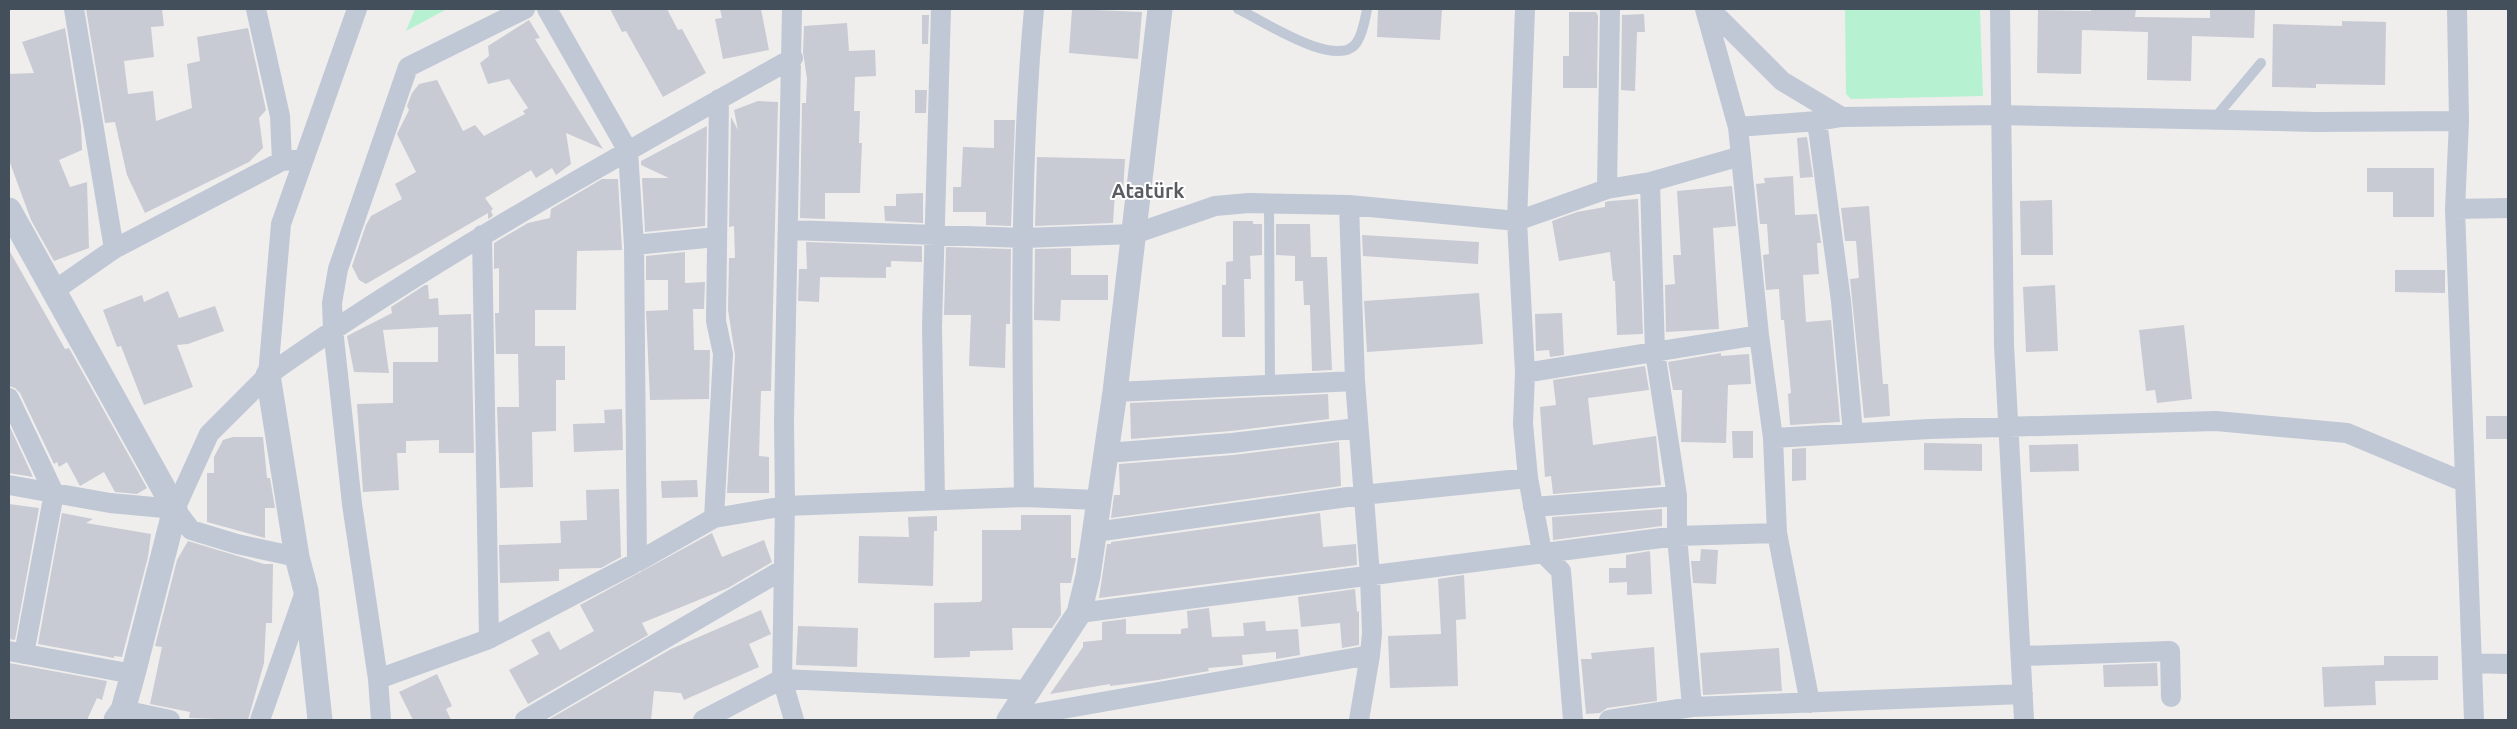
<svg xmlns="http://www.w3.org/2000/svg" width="2517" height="729" viewBox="0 0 2517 729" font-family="Ubuntu,sans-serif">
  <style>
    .green { fill: #b6f2d1 }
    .building { fill: #c8cbd3 }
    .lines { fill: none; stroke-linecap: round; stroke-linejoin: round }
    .service { stroke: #bfc8d4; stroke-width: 10 }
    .minor { stroke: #bfc8d4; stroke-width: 20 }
    .tertiary { stroke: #bfc8d4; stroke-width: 25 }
    .labels { text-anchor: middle; stroke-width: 4; stroke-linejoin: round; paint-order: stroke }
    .district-label { font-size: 20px; font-weight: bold; fill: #595d62; stroke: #fff }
  </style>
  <rect width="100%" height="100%" fill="#f0eded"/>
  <path class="green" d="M415,9h32l-41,22z
    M1845,9h135l3,87 -132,3 -5,-5z"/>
  <path class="building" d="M86,9h76l2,17 -13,1 3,30 -30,4 4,33 25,-3 3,30 36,-13 -5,-44 13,-3 -3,-24 51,-9 18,82 -7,8 4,30 -14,14 -104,51 -18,-38 -12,-53 -10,1z
    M610,9h57l11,21 4,-1 24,44 -43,24 -37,-66 -4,1z
    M720,9h41l8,41 -46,9 -8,-40 7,-1z
    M1072,9l70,3 -4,47 -69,-6z
    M1378,9h64l-2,31 -63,-3z
    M2091,9h45l-1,8 75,1v-9h45l-1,29 -62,-2 -1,45 -44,-1 1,-48 -66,-2 -1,44 -44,-1 1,-63 53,1z
    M1569,12h27l2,4 -1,72h-34v-32h6z
    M1644,14l1,18h-8l-2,59 -14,-1 1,-75z
    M922,15h7l-1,29h-6z
    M529,20l11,18 -5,1 68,110 -37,-16 5,31 -15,11 -4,-7 -16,10 -5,-8 -46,28 8,11 -2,2 2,5 -5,3v-6l-122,71 -7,-4 -7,-14 14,-41 5,-9 31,-17 -7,-15 21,-12 -19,-38 12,-24 -2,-4 5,-13 7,-9 18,-4 26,51 12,-6 9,11 41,-22 -2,-3 5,-3 -19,-29 -21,5 -8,-21 9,-7 -1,-10z
    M2342,21l44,1 -1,63 -69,-1v4l-44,-1 1,-63 69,2z
    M847,23l2,28 26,-1 1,26 -21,1 -1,34h6l-1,32h3l-2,50h-35v26l-25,-1 2,-115h4l1,-24 -4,-27 1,-26z
    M65,28l16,98 1,24 -23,10 11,27 17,-5 2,66 -35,13 -23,-41 -22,-60v-86l25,-1 -12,-31z
    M915,90h12l-1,23h-11z
    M758,101l20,1 -7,289h-10l-2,65 10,1v36h-42l8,-138 -7,-45 1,-52h6l-1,-32 -5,1 2,-110 7,13 -4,-20z
    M994,120h21l-4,106 -25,-1v-13h-33v-25h8l2,-40 31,1z
    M707,126l-2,100 -60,6 -3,-54h27l-28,-13v-4z
    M1807,137l6,40 -13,1 -3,-40z
    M1037,157l88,2 -2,33h-8l-2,31 -78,3z
    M2367,168h67v49h-41v-25h-26z
    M1793,176l2,39 22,-1 4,29h-4l2,31 -16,1 3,47 25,-2 9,102 -50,3 -2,-31 3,-1 -7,-73h-3l-2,-31 -13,1 -3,-35 6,-1 -2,-30h-7l-4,-40 9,-1 -1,-5z
    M602,179h16l4,71 -45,1 -1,59h-41v36h30v34h-9v51l-24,1 1,55 -33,1 -3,-81h22l-1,-53h-22l-1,-41h4v-45l-5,1v-26l34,-20 22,-5 1,-9z
    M1732,186l4,40 -23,2 6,101 -53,3 -1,-47 10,-1 -2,-29h8l-4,-64z
    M923,193v30l-38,-2 -1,-15h12v-12z
    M1638,199l5,135 -26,1 -2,-54h-2l-3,-29 -51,9 -7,-40 25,-9 28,-5v-5l5,-1z
    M2052,200l1,55h-32l-1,-54z
    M1869,206l14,178h5l2,32 -26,2 -14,-139 9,-1 -3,-37h-11l-4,-33z
    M1233,221h20v3h9v31l-12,1 1,23h-7l1,58h-23v-52h4v-23l7,-1z
    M1276,224h34l1,33h16l5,113 -20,1 -2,-66h-6l-1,-24h-8v-25l-19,-1z
    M1362,235l117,7 -1,22 -115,-8z
    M806,242l116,4v16l-31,-1v6h-5v11l-66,-1 -1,25 -21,-1 1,-32h8z
    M946,247l65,2 -1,75h-4l-1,44 -36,-2 2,-51h-27z
    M1071,248v27h37v25h-47l-1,21 -26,-1 1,-71z
    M9,250l56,99 4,-1 78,140 -10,6 -22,-2 -11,-20 -24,14 -13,-24 -8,5 -2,-5 -3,2 -34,-71 -5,-5 -6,-2z
    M685,252v31l20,-1 -1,27h-11l1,41h16l-1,49 -59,1 -4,-89 22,-1v-30h-22v-24z
    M2395,270h50v23l-50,-1z
    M425,285h3l1,14 9,-1 1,17 32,-1 3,139h-35v-13l-33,1v12h-9l2,37 -36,2 -6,-88 36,-1v-41h45v-35l-55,3 6,43 -35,-1 -7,-36 45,-23 -1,-6z
    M2055,285l3,66 -32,1 -3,-65z
    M168,291l11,27 36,-12 9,25 -36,13 -11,1 16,42 -49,18 -23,-59 -4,1 -14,-37 39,-15 2,7z
    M1479,293l4,51 -116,8 -3,-51z
    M1562,313l2,42 -14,2 -1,-7 -13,1 -1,-37z
    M2184,325l8,74 -35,4 -2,-13 -9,1 -7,-61z
    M1721,353v3l28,-2 2,30 -23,1 -2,58 -45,-1 1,-52h-9l-5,-28z
    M1645,366l4,24 -61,8 5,47 63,-9 5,49 -108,9 -2,-18 -6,1 -5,-70 16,-2 -3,-25z
    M1328,394l1,25 -98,12 -100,8 -1,-36z
    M622,409l1,41 -49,2 -1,-28 32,-1 -1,-13z
    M2486,416h22v23h-22z
    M9,425l24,52 -24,-4z
    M1732,431h21v27h-20z
    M233,437h30l4,41h3l5,30h-10v30l-58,-16v-49h7v-16l9,-17z
    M1339,442l2,44 -230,32 3,-23h6l-1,-31 114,-9z
    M1924,443l58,1v27l-58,-1z
    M2078,444l1,27 -49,1 -1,-27z
    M1806,448v32l-14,1v-32z
    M697,480l1,17 -36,1 -1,-17z
    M619,489l2,68 -20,11 -42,1v12l-59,2 -1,-38 62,-2 -1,-22 27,-1 -1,-30z
    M9,504l30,4 -24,132 -6,-1z
    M1662,509v17l-109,14 -1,-23z
    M62,513l31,6 -7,4 65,11 -3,23 -26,100 -8,-1v2l-76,-14z
    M1320,513l3,34 33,-3 1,21 -258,33 8,-54h4v-2z
    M1021,515h50v43h5l-5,25h-11l1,32 -9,13h-40l1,22 -43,1v6l-36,1v-55l46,-1 2,-2v-70h39z
    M937,516v15h-3l-1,55 -75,-3 1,-47 50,1 -1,-20z
    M712,533l10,24 42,-17 8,22 -44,26 -86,35 6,12 -120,69 -19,-34 30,-16 -8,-14 18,-9 11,19 34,-19 -14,-26z
    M188,541l76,23h9l-1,59h-6l-2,40 -16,57 -59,-2 1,-6 -40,-8 12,-57 -7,-1 22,-86z
    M1701,549l17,1 -2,34 -23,-1 -2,-22h9z
    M1650,551l2,43 -25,1v-13l-18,1v-15h17v-13z
    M1464,575l2,44 -10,1 2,66 -68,2 -2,-52 53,-2 -3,-55z
    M1355,589l2,23 2,-1v34l-17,3 -2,-25 -39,4 -3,-30z
    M1209,608l3,29 32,-1 -1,-13 22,-2 1,10 32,-2 2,26 -24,4v-7l-34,3 1,10 -35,3 1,3 -51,9 -48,6v-2l-60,10 33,-47v-5l19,-2v-18l24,-3v15h55v-5l7,-1 -1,-17z
    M761,610l10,24 -22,10 10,23 -75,33 -3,-7 -27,-2 -3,29h-103l123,-71z
    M798,626l60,2 -1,39 -61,-2z
    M1654,647l3,54 -50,7 -7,5 -14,1 -5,-55h11l-1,-6z
    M1779,648l3,43 -79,4 -3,-42z
    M2384,656h54v24l-63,1 1,24 -52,2 -2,-40 62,-2z
    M9,663l98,18 -5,19 -5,-2 -10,22h-78z
    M2157,663l1,23 -54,1 -1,-22z
    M437,674l15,32 -6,3 5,11h-38l-14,-28z"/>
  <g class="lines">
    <path class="service" d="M1238,9c22,10 101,63 119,33 6,-9 8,-22 10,-33
      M2214,119l47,-56
      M1269,204l1,181"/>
    <path class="minor" d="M74,9l40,240
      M256,9l24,107 2,45
      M547,9l81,142 6,94 3,317
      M792,9l-8,411 1,86 -3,173 12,41
      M1525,9l-8,212 8,152 -2,51 5,54 14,74 19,19 12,149
      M1705,9l33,118 21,208 14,103 4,95 33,170
      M1710,9l72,72 60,36
      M2000,9l4,336 20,375
      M2457,9l2,112 -4,88 19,511
      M1817,121l24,180 12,132
      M1738,127l79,-6 25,-4 159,-2 316,7 142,-1
      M1650,182l5,170 22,144v40l15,171
      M1607,189l3,-180
      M1349,205l6,176 15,194 2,58 -2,22 -11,65
      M2455,209l53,-1
      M789,230l234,8 111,-4 81,-28 34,-3 100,2 168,16 90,-32 43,-7 91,-26
      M482,235l7,404
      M634,245l82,-8
      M55,290l59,-41 168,-88 21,-2
      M1525,373l234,-38
      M268,375c167,-118 347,-217 525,-317
      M1115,392l240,-11
      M9,398l45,95 -30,161
      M1773,438l156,-9 287,-8 131,12 117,49
      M1107,453l125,-10 125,-15
      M9,485l101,18 65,6 16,21 46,14 60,13
      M1024,497c-2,-163 -5,-326 10,-488
      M935,500l-3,-173 9,-318
      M1533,507l144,-11
      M175,509l34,-75 59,-59 13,-151 76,-215
      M714,518l9,-164 -7,-33 3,-222
      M1095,532l267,-37 166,-17
      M1079,613l598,-77 100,-3
      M9,651l124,23
      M2021,656l149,-5 1,46
      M2472,663l36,1
      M378,679l111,-40 148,-77 77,-44 71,-12 239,-9 74,3
      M123,710l47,10
      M1011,718l359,-63
      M260,720l45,-128
      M381,720l-3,-41 -26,-175 -19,-175 -1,-26 6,-34 70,-202 117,-58
      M525,720l259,-151
      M703,720l79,-41 247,11
      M1609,720l83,-13 331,-13"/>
    <path class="tertiary" d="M9,210l166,299 -42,165 -10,36 -7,10
      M268,375l29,182 9,34 14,129
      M1009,720l70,-107 9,-37 27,-184 45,-383"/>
  </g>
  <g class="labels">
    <g class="district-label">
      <text x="1148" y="198">Atatürk</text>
    </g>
  </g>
  <rect width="2517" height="729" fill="none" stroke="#444f5c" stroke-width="20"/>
</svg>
